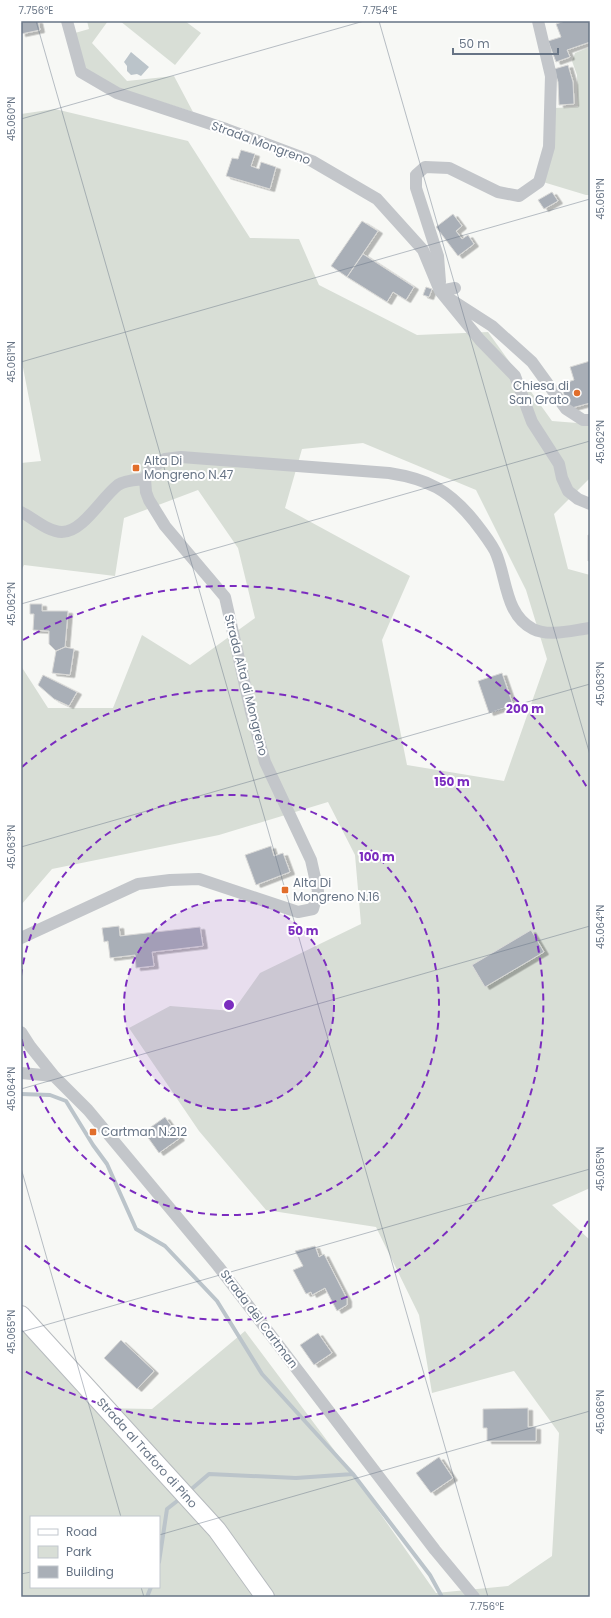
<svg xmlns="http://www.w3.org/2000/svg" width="611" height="1618" viewBox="0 0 611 1618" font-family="Poppins,sans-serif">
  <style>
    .green { fill: #d8ded6; fill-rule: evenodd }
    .water { fill: #bbc4ca }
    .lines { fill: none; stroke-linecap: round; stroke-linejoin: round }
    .stream { stroke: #bbc4ca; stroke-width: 4 }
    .building { fill: #a9afb7; stroke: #d9d9d7; filter: url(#shadow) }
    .primary-casing { stroke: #b6babe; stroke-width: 20 }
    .minor { stroke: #c3c6ca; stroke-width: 12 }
    .primary { stroke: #fff; stroke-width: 18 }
    .ticks { fill: none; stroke: #677485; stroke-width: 1; stroke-opacity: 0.45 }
    .ring { fill: none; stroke: #7b2cbf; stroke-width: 2; stroke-dasharray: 7 5 }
    .poi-dot { fill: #e16e2b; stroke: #fff; stroke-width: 1.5 }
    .labels { text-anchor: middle; stroke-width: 4; stroke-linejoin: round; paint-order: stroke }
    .street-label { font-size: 12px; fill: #677485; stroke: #fff }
    .poi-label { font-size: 12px; fill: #677485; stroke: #fff; text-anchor: start }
    .centre { fill: #7b2cbf; stroke: #fff; stroke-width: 2 }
    .ring-label { font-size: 12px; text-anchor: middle; font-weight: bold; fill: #7b2cbf; stroke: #fff; stroke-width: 4; stroke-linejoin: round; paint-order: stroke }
    .neatline { fill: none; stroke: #677485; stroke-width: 1.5 }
    .ticks-label { font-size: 10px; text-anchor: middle; fill: #677485 }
  </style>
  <defs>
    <filter id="shadow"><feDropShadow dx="4.5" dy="2.5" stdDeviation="0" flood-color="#0004"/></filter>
  </defs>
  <rect width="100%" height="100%" fill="#f7f8f5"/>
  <path class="green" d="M87,21h21l-16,22 35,38 47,-5 19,36 -75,-24 -33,-20 -10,-35 14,-4z
    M120,21h65l16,12 -26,32z
    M590,47v148h-4l-43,-13 11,-74 24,-1 -1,-32 -5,-14 3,-8z
    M55,109l133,32 62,97 49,1 20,46 98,50 71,-3 64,89 38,3v54l-36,36 14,55 22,6v613l-38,17 38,35v357h-569v-275l78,86 53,1 93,-78 116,155 75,107 72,-7 44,-30 7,-123 -45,-62 -82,22 -13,-78 -43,-88 -110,-17 -67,-79 -70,-103 41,-22 63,5 27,-38 101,-49 -6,-69 -27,-53 -109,33 -167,34 -31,36v-239l27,42h65l29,-73 48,30 65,-47 -17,-70 -40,-58 -74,28 -9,58 -91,-11 -3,6v-108l20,-2 -20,-104v-243zM363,443l113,47 50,100 21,69 -43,122 -97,-16 -25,-125 28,-64 -125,-68 17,-59zM31,1517h128v70h-128z"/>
  <path class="water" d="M131,52l18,15 -8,9 -4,-2 -6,1 -4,-4v-5l-3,-4z"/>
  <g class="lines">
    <path class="stream" d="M21,1094l29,1 16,6 27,44 14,19 29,65 29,17 52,55 45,73 91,100 77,101 12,22
      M188,1492l21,-18 87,4 57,-4
      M159,1562l8,-53 14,-11
      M147,1597l4,-10"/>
  </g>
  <path class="building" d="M21,21h17l2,9 -19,4z
    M565,21h25v21l-23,8 3,7 -14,5 -8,-21 13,-4 -5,-13z
    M568,65l5,17 1,22 -15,1 -1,-23 -4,-13z
    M241,150l14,4 -4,12 8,3 2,-7 15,5 -6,22 -44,-13 6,-18 6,1z
    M552,192l6,9 -14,8 -6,-9z
    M453,214l9,12 -6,5 6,8 6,-4 6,9 -16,12 -22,-29z
    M362,221l16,10 -31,46 -16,-11z
    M363,254l51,33 -8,13 -13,-8 -6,10 -40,-25z
    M426,287l6,2 -3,8 -6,-2z
    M590,361v42l-22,6 -7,-25 13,-4 -4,-13z
    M588,535h2v26h-2z
    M30,604h12v7h26l-3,36 -9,4 -7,-7v-13l-16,-1 1,-16h-4z
    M65,647l9,2 -4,26 -18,-2 4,-22z
    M502,673l11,32 -24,8 -11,-32z
    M43,675l34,17 -8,14 -15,-7 -16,-14z
    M271,846l3,10 9,-3 7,19 -34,13 -11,-30z
    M119,926l1,10 80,-9 3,19 -51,6 2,14 -18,2 -1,-13 -25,3 -2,-17 -4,1 -2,-14z
    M531,930l13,22 -59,35 -13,-22z
    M165,1117l15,21 -21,15 -15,-21z
    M315,1246l4,11 5,-3 23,45v6l-10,6 -12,-23 -13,7 -1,-3 -5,2 -13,-24 10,-4 -8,-15z
    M318,1333l14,20 -18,12 -14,-20z
    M121,1340l33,31 -17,18 -33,-31z
    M528,1408v19h8v14h-49v-13h-4v-19z
    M439,1457l14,21 -22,15 -15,-20z"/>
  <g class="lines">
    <defs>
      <path id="primary" d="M21,1315l196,215 48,67"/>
    </defs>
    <use href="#primary" class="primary-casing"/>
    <path class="minor" d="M67,21l14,51 36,21 109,36 86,32 65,38 46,51 17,41 40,49 35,36 17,46 27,42 3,14 6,13 10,8 12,5
      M440,282l-2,-26 -22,-68v-13l9,-8 24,1 49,24 21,4 20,-14 10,-35 2,-71 -13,-55
      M440,291l15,-3
      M450,299l42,27 40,36 34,47 17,11h7
      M21,512c12,6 27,20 41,20 21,0 40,-35 56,-47 7,-5 19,-5 27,-6
      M21,938l117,-54 32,-4 29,-1 99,33 15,-3 5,-18 -7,-31 -46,-98 -14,-50 -26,-115 -60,-71 -16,-26 -3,-8 -1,-13 5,-10 15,-10 16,-2 208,16c39,6 60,17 85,48 7,9 15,19 21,30 12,25 9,63 38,78 16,8 40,1 57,-1
      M21,1032l9,14 24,30 34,34 130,156 217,284 39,47
      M21,1073l33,3"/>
    <use href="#primary" class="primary"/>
  </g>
  <path class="ticks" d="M36,21l452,1576M379,21l211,734M21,119l343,-98M21,362l569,-163M21,604l569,-163M21,847l569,-163M21,1089l569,-163M21,1168l100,349M21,1332l569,-163M159,1535l431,-124M21,1574l10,-2M141,1587l3,10"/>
  <circle cx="229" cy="1005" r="105" fill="#7b2cbf" fill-opacity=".12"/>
  <g class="ring">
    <circle cx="229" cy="1005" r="105"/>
    <path d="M21 976A210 210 0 1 1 21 1034"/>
    <path d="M22 767A315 315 0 1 1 22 1243"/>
    <path d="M588 1221A419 419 0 0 1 23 1370M23 640A419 419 0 0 1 588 789"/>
  </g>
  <g class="poi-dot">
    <circle cx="577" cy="393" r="4"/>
    <rect x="132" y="464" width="8" height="8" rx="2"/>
    <rect x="281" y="886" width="8" height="8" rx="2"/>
    <rect x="89" y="1128" width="8" height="8" rx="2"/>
  </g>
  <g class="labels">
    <g class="street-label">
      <text transform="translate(261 143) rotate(20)" y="4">Strada Mongreno</text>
      <text transform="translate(246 685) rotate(76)" y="4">Strada Alta di Mongreno</text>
      <text transform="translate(259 1319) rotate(53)" y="4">Strada del Cartman</text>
      <text transform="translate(147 1453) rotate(48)" y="4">Strada al Traforo di Pino</text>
    </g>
    <g class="poi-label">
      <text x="569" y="390" text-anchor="end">Chiesa di<tspan x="569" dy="14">San Grato</tspan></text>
      <text x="144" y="465">Alta Di<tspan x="144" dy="14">Mongreno N.47</tspan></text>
      <text x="293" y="887">Alta Di<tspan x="293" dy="14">Mongreno N.16</tspan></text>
      <text x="101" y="1136">Cartman N.212</text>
    </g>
  </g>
  <circle cx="229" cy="1005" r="6" class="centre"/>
  <g class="ring-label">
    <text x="525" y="713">200 m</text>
    <text x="452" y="786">150 m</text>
    <text x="377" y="861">100 m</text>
    <text x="303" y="935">50 m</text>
  </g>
  <rect width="611" height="1618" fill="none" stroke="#ffffff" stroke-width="44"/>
  <rect x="30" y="1516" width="130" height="72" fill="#ffffff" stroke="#c2c7ce"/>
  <rect x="38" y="1529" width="20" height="6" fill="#ffffff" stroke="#c2c7ce"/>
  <text x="66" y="1536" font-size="12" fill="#677485">Road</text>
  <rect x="38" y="1546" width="20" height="12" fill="#d8ded6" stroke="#c2c7ce"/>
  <text x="66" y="1556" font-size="12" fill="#677485">Park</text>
  <rect x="38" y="1566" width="20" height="12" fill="#a9afb7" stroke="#c2c7ce"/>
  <text x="66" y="1576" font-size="12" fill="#677485">Building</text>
  <path d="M453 48v6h105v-6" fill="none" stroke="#677485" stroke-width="2"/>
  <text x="459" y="48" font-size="12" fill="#677485" stroke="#ffffff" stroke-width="3" paint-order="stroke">50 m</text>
  <rect x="22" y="22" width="567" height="1574" class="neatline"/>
  <g class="ticks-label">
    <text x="36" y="14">7.756°E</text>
    <text x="380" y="14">7.754°E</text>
    <text transform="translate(11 119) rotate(-90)" y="4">45.060°N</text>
    <text transform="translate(600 199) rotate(-90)" y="4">45.061°N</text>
    <text transform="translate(11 362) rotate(-90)" y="4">45.061°N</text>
    <text transform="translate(600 442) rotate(-90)" y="4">45.062°N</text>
    <text transform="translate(11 604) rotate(-90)" y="4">45.062°N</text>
    <text transform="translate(600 684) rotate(-90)" y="4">45.063°N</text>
    <text transform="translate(11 847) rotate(-90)" y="4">45.063°N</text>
    <text transform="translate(600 927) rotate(-90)" y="4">45.064°N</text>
    <text transform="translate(11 1089) rotate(-90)" y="4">45.064°N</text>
    <text transform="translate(600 1169) rotate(-90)" y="4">45.065°N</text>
    <text transform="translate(11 1332) rotate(-90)" y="4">45.065°N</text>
    <text transform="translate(600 1412) rotate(-90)" y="4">45.066°N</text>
    <text x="487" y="1610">7.756°E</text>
  </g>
</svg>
